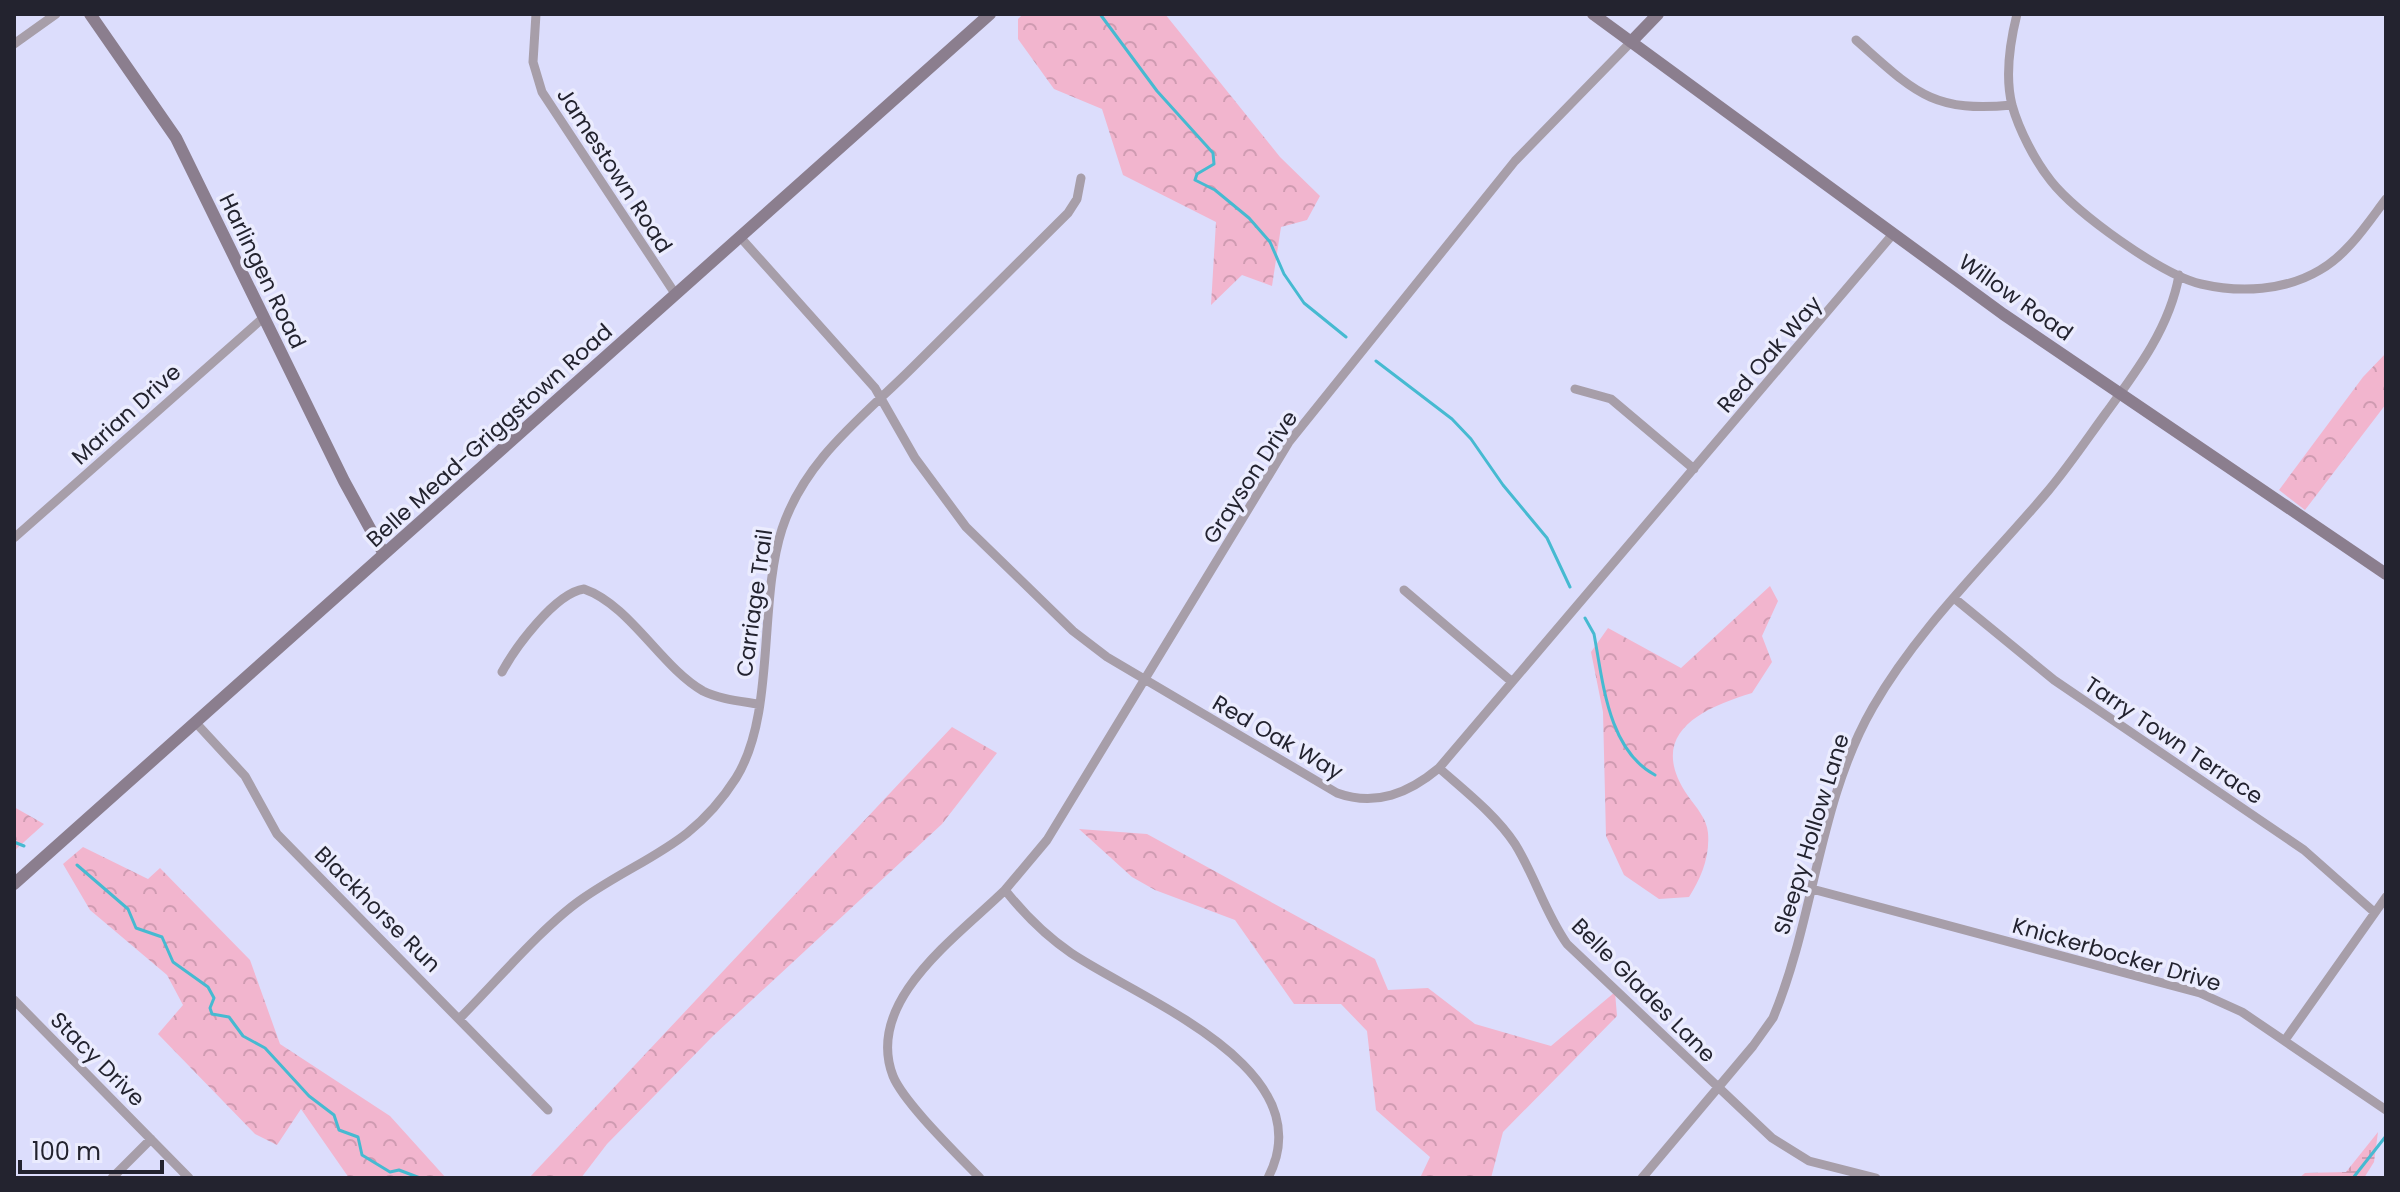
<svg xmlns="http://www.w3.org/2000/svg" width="2400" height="1192" viewBox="0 0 2400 1192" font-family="Poppins,sans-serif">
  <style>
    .forest { fill: url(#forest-crowns) }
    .wetland { fill: url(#wetland-marsh) }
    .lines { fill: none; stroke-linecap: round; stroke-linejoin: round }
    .stream { stroke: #46bad1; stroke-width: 3 }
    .street { stroke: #a79ea9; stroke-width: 9 }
    .secondary { stroke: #8b7e8e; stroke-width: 12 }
    .labels { text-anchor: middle; stroke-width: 7; stroke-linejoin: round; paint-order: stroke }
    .street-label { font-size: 22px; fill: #23232f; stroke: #ebecfe }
  </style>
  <defs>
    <pattern id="forest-crowns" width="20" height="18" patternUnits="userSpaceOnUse" patternTransform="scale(2)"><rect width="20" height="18" fill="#f2b5ce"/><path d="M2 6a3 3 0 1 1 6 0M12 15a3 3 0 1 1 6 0" fill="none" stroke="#cf9bb1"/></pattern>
    <pattern id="wetland-marsh" width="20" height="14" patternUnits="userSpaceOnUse" patternTransform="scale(2)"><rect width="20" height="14" fill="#f2b5ce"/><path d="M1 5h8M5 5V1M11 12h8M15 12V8" fill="none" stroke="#cf9bb1"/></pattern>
  </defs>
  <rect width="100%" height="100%" fill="#dcddfc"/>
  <path class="forest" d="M1023,14h142l115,143 40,39 -13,24 -26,7 -9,59 -30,-11 -31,30 5,-83 -93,-47 -21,-66 -48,-20 -36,-50v-20z
    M2386,353v51l-81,106 -26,-20 84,-113z
    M1770,586l8,15 -16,35 10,26 -20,31c-53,16 -106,42 -64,103 8,11 19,23 20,37 2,24 -7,45 -19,64l-30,2 -35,-24 -18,-39 -3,-124 -12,-60 17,-24 73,40z
    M952,727l45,26 -55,71 -229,212 -106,108 -26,34h-52z
    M14,807l30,17 -30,27z
    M1079,829l68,5 228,125 13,31 40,-2 47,36 76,22 64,-54 2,24 -114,116 -12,46h-71l10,-21 -54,-47 -9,-79 -26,-27h-47l-59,-84 -80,-30 -23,-13z
    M83,847l65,32 12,-11 90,92 30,84 110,72 56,62h-97l-48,-69 -24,36 -22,-11 -97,-100 25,-29 -16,-30 -77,-65 -27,-46z"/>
  <path class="wetland" d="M2378,1132l-4,30 -10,16h-65l6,-5 41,-1z"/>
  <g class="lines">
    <path class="stream" d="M1100,14l57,77 56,62 1,11 -17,10 -2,6 20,10 34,28 21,24 14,32 20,29 42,34
      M1376,361l76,58 19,20 32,46 44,53 23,49
      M1585,618l9,16c9,48 14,116 61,141
      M14,842l10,4
      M77,865l51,44 8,19 26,9 11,25 35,25 6,11 -4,10 2,6 17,3 14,19 22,12 44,48 25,19 5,15 19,7 4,18 28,17 9,-2 21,8
      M2353,1178l33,-42"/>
    <path class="street" d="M536,14l-3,48 9,30 134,203
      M2017,14c-7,28 -12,63 -5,91 7,25 23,56 39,76 25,32 111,94 150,103 39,9 84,7 119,-14 28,-16 47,-46 66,-71
      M1856,40c58,51 75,73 156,65
      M14,44l42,-30
      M740,237l135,151 40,70 51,69 107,104 34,26 230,136c39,14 72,0 102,-25l454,-534
      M1575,389l36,10 83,70
      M14,538l249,-220
      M1404,590l107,91
      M1954,598l100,82 250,170 69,61
      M502,672c13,-24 53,-79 82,-83 46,16 77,78 119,102 16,8 37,10 55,13
      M196,723l49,53 32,58 271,276
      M1439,768c26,23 57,47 76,76 20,32 30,69 52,100l205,194 37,23 67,17
      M1812,889l388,104 42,19 144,98
      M1005,890l42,-50 242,-398 226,-281 116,-119
      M14,1000l175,178
      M461,1017c34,-34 82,-91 121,-118 62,-43 110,-52 154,-121 40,-64 22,-175 46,-249 23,-70 81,-112 131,-162 52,-51 103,-103 155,-154l9,-14 4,-21
      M2285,1040l101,-143
      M112,1178l39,-39
      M980,1178c-22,-23 -76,-75 -87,-102 -29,-75 64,-139 112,-186 19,24 41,46 66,63 70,47 254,115 197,225
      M1642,1178l111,-132 20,-28c42,-100 45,-216 100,-311 46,-80 116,-146 175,-216 21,-25 39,-52 58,-78 31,-42 64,-86 73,-138"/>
    <path class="secondary" d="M90,14l86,124 168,343 40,73
      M1593,14l410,300 383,260
      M1631,42l27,-28
      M14,884l976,-870"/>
  </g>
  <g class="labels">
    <g class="street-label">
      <text transform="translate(615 170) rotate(57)" y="8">Jamestown Road</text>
      <text transform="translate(263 271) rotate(64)" y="8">Harlingen Road</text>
      <text transform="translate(2016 297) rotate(35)" y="8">Willow Road</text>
      <text transform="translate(1769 354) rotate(-49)" y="8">Red Oak Way</text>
      <text transform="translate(126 414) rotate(-42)" y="8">Marian Drive</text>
      <text transform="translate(489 435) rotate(-42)" y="8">Belle Mead-Griggstown Road</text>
      <text transform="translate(1250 477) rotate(-57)" y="8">Grayson Drive</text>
      <text transform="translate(754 603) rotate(-82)" y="8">Carriage Trail</text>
      <text transform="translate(1278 737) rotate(30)" y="8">Red Oak Way</text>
      <text transform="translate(2174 740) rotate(34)" y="8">Tarry Town Terrace</text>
      <text transform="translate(1811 834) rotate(-73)" y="8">Sleepy Hollow Lane</text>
      <text transform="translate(378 909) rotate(45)" y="8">Blackhorse Run</text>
      <text transform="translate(2117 954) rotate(16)" y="8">Knickerbocker Drive</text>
      <text transform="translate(1644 990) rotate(45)" y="8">Belle Glades Lane</text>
      <text transform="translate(98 1059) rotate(45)" y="8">Stacy Drive</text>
    </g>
  </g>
  <rect width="2400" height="1192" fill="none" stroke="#23232f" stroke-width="32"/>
  <path d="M20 1160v12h142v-12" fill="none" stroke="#23232f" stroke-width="4"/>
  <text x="32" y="1160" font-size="24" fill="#23232f" stroke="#ebecfe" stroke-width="6" paint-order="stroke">100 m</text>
</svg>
